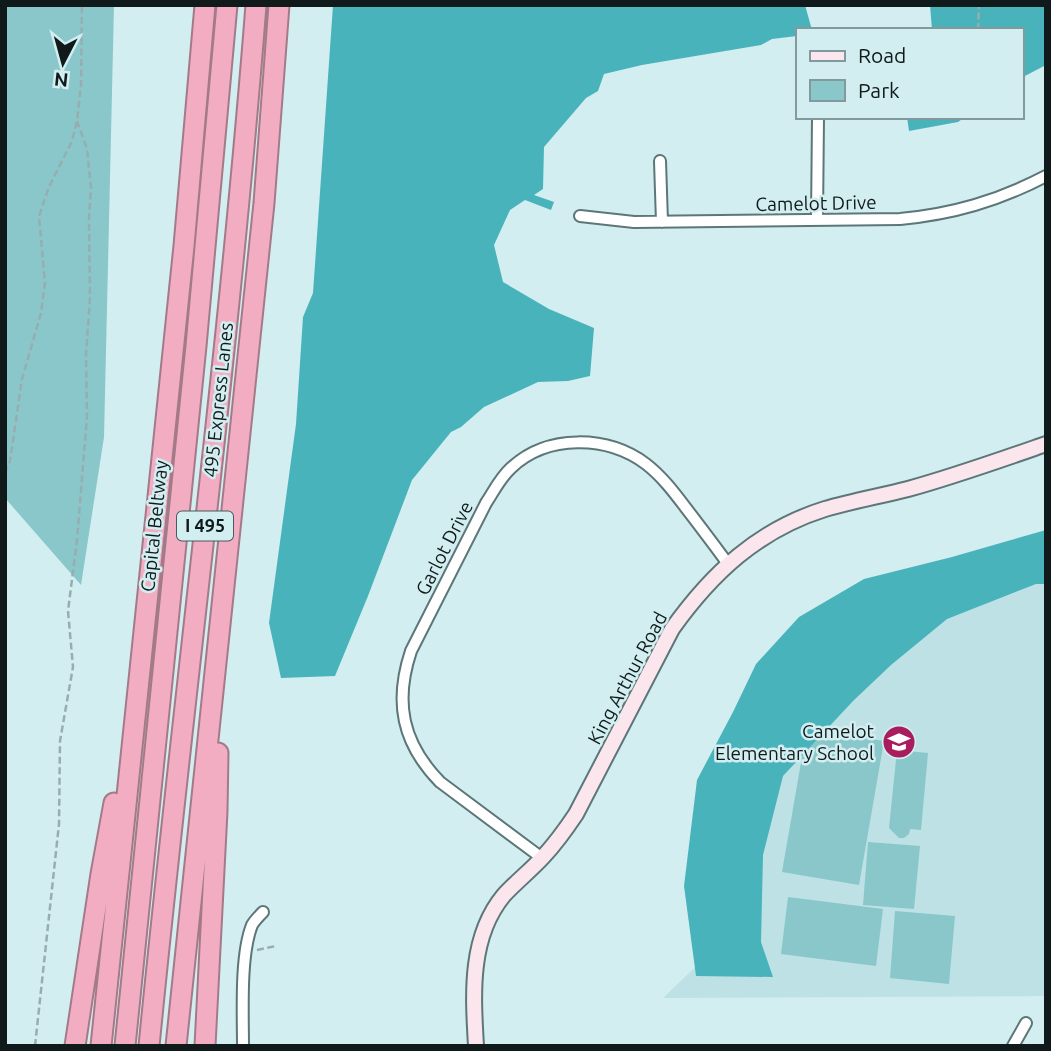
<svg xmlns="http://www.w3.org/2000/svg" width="1051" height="1051" viewBox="0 0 1051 1051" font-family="Ubuntu,sans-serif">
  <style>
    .built { fill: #bde1e4 }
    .green { fill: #89c7cb }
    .forest { fill: #49b3bc }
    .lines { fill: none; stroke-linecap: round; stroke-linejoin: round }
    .street-casing { stroke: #5d7678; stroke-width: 14 }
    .secondary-casing { stroke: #5d7678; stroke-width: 18 }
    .highway-casing { stroke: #a37a88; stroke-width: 23 }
    .path { stroke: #97aeb0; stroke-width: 2.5; stroke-dasharray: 7 3.5; stroke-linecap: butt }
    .street { stroke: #fff; stroke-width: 10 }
    .secondary { stroke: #fbe6ed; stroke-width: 14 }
    .highway { stroke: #f2adc3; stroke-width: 19 }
    .labels { text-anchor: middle; stroke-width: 5; stroke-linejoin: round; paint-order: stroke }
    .shield { fill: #d2eef0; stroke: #4a5a5b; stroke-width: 2 }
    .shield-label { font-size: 18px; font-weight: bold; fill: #101a1b }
    .street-label { font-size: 19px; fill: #101a1b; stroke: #d2eef0 }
    .poi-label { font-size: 19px; fill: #101a1b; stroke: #d2eef0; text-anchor: end }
  </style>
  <rect width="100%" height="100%" fill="#d2eef0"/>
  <path class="built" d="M1046,555v441l-383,2 95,-91 -57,-66 104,-198z"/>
  <path class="green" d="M5,5h109l-10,432 -23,148 -76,-87z
    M807,728l77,13 -25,144 -77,-13z
    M897,750l31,3 -7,77 -11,-1 -1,5 -5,4h-5l-10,-10z
    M868,842l52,4 -6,63 -51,-4z
    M788,897l95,12 -7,57 -95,-12z
    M895,911l60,5 -6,68 -59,-6z"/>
  <path class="forest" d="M333,5h472l7,25h-15v6l-25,3 -11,6 -119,20 -38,9 -6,17 -12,7 -42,49 -1,42 -9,6 20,7 -3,8 -26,-10 -15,10 -16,35 9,37 46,27 45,19 -4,48 -22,5 -30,1 -54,25 -23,20 -10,5 -39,48 -44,116 -33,80 -54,2 -12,-55 27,-199 7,-107 10,-24z
    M930,5h116v60l-25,13v-48h-89z
    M907,117h58l-7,5 -49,9z
    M1046,530v54h-10l-89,35 -56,46 -38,36 -70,75 -20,79 -2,87 12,35 -77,-1 -12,-90 13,-106 36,-68 23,-48 43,-47 65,-38 88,-22z"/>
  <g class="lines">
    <defs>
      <path id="street" d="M660,161l2,61
        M580,216l54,6 266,-3c53,-5 98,-18 146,-43
        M817,220l1,-103
        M542,858l-102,-76c-38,-39 -46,-80 -29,-131l75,-148c8,-12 14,-25 25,-35 36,-34 96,-33 135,-4 17,13 30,31 43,48 13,17 26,34 39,52
        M243,1046c0,-33 -3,-91 9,-121 3,-5 7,-9 11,-13
        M1013,1046l13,-23"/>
      <path id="secondary" d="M476,1046c-3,-52 -7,-109 28,-151 12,-13 27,-25 39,-38 12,-13 23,-28 33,-43l96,-185c40,-56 86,-99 153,-120 27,-8 56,-13 83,-20 47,-13 92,-29 138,-45"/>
      <path id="highway" d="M75,1046l26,-172 13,-71
        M101,1046l83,-800 21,-241
        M125,1046l71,-700 31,-341
        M149,1046c34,-347 80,-693 107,-1041
        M176,1046l88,-843 15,-198
        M205,1046l12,-235 1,-58"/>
    </defs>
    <use href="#street" class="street-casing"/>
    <use href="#secondary" class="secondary-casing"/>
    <use href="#highway" class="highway-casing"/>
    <path class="path" d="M978,30l1,-25
      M5,473l5,-12 12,-82 19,-66 4,-30 -6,-67 10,-29 23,-46 5,-20 4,-36 1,-80
      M257,950l19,-4
      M35,1046l24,-222 1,-83 13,-74 -5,-56 9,-71 10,-124 -1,-61 4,-58 -1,-79 2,-30 -4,-39 -10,-28"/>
    <use href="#street" class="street"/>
    <use href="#secondary" class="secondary"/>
    <use href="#highway" class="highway"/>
  </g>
  <defs>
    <symbol id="school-disc" viewBox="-11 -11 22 22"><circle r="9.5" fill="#a91d5f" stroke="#d2eef0"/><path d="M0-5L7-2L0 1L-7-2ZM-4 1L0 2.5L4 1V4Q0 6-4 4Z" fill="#fff"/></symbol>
  </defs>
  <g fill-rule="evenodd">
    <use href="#school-disc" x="880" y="723" width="38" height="38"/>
  </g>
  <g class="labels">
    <rect class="shield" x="177" y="511.5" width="56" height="29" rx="5"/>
    <g class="shield-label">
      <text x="205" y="532">I 495</text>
    </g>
    <g class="street-label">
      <text transform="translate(816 203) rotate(-1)" y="7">Camelot Drive</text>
      <text transform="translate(218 400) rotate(-84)" y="7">495 Express Lanes</text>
      <text transform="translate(154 526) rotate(-84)" y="7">Capital Beltway</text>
      <text transform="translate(444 548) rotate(-63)" y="7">Garlot Drive</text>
      <text transform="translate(627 678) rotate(-62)" y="7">King Arthur Road</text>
    </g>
    <g class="poi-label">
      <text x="874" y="738">Camelot<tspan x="874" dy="22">Elementary School</tspan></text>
    </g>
  </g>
  <rect width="1051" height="1051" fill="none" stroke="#101a1b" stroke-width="14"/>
  <rect x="796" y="28" width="228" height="91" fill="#d2eef0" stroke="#84999b" stroke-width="2"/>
  <rect x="810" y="51" width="35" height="10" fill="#fbe6ed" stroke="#84999b" stroke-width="2"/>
  <text x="858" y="63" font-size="21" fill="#101a1b">Road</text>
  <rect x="810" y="80" width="35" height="21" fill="#89c7cb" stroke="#84999b" stroke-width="2"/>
  <text x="858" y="98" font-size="21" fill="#101a1b">Park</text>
  <g transform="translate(63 63) rotate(186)" stroke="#d2eef0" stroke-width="5" paint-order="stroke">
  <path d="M0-5L12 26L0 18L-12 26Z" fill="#101a1b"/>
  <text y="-10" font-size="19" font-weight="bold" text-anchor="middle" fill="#101a1b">N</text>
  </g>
</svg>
